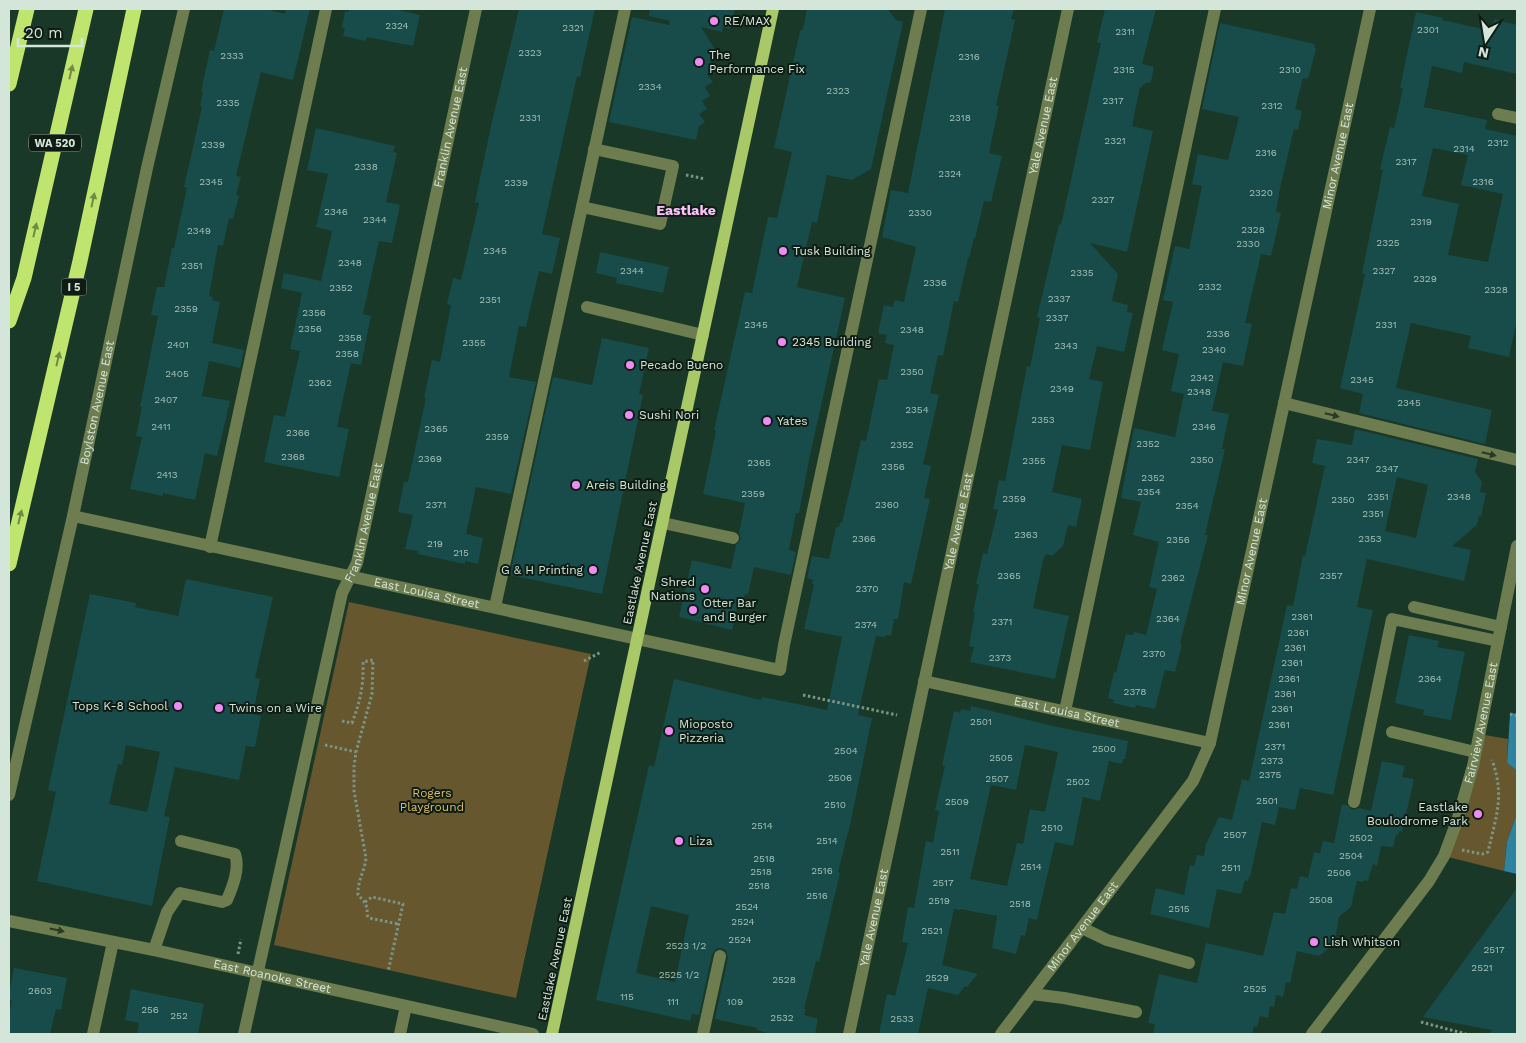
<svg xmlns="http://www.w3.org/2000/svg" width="1526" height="1043" viewBox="0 0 1526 1043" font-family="'Work Sans',sans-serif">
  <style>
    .green { fill: #66572e }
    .water { fill: #2d83a0 }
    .building { fill: #174c4a; fill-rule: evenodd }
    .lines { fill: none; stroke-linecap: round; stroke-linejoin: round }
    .path { stroke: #7c9486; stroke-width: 3; stroke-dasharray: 2.5 2.5; stroke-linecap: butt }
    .minor { stroke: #6d7d4f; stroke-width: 12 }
    .major { stroke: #a9c867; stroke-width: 12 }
    .highway { stroke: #c0e56f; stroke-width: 15 }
    .oneway { fill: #708b46 }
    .oneway2 { fill: #2b3926 }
    .poi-dot { fill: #f08bf5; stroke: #0f1c14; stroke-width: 2 }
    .labels { text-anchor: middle; stroke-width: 4; stroke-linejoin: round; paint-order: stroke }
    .number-label { font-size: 10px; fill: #a5c0b6 }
    .shield { fill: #0f1c14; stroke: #99a99f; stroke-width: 1 }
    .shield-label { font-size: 11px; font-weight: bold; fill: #d4e6da }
    .poi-label { font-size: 12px; fill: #d4e6da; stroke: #0f1c14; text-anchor: start }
    .street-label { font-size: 12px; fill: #d4e6da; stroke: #0f1c14 }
    .park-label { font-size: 12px; fill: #e0bf5f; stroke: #0f1c14 }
    .neighbourhood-label { font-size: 14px; font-weight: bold; fill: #fdc3fe; stroke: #0f1c14 }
  </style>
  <rect width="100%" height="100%" fill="#193827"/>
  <path class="green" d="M349,602l242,52 -75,344 -242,-53z
    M1479,734l29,5 -1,24 10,8v42l-10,29 -3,29 -60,-15z"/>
  <path class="water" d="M1517,713v58l-10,-8 3,-49z
    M1517,813v61l-13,-3 3,-29z"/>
  <path class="building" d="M224,9h42l19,5 1,-5h24l-17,71 -32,-8 -25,104 5,1 -5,18 3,1 -6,23 -4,-1 -6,28 -5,-1 -9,51 4,1 -1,3 8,2 -8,41 32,7 -4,18 -31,-7 -7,35 28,5 -13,55 -12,-3 -10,47 -32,-7v3l-33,-7 12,-52 -6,-1 6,-29h-2l18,-91 -7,-1 6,-28h7l8,-39h2l13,-61h-3l18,-80 -2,-1 3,-14h-2l9,-42 4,1z
    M349,9h45l26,6 -7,31 -46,-9 -1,4 -23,-5 2,-8 -3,-1 3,-16 3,1z
    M519,9h76l-15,68 -3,-1 -35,158 18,4 -8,36 -13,-3 -13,56 -7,-1 -10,51 27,5 -25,112 -35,-7 -10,47 17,4 -5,26 -13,-3v3l-47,-10v-3l-13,-2 8,-34 -15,-3 6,-30h4l18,-84h-2l8,-38 8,2 11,-57 -4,-1 6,-26 8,2 18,-77 -4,-1 16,-76z
    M650,9h85l-5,20 -7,-2 -1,5 -21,-5 18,29 -9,5 6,8 -9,5 6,8 -8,5 5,9 -8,5 5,8 -8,5 6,8 -6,4 -3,14 -87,-18 23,-105 37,8 1,-4 -21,-5z
    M807,9h81l8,11 7,2 -32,147 -19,11 -25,-5 -10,48 -5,-1 -15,65 48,11 -36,162 -10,53h-3l-7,37 7,2 -5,23 -37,-8 -6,28 -3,-1 -4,14 -4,-1 -5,23 -53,-13 13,-57 39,9 5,-24 5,-6 -2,-6 6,-30 -42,-9 13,-63 -2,-1 31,-138 7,1 16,-76 9,1 15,-66 -18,-4 26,-117 3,-2z
    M945,9h69l-3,10 4,1 -19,86h3l-10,47 13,3 -11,46 -7,-1 -9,38 -1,-1 -5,20h-1l-10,44 -4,-1 -11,55 -5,-1 -8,38 9,2 -16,69 8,2 -7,32 6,1 -19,85 -7,-2 -6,37h-4l-3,17 -5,-1 -1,2 -9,-1 -10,43 -8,36 14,3 -22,107 -12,47 2,1 -21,89 -3,-1 -12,48h2l-2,6 14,4 -3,15h-44l-14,-4v-2l-42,-9 13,-61 -2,-8 -5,-2h-4l-5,6 -13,61 -7,-1 -2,7 -94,-21 53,-235 5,2 20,-88 87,21 1,-3 65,13 15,-73 -38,-8 10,-44 -2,-1 1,-4 -6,-2 5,-22 17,3 7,-32h3l1,-5 2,1 19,-83 5,1 13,-62 8,1 7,-35 -9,-2 2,-8 -9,-2 6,-28 9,2 2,-7 9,2 12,-55 -34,-10 9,-47 17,3zM651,906l38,9 -14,67 -39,-9z
    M1105,9h51l-14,55 12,3 -3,15 -8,2 -1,4 -2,-1 -8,39 21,5 -26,121 -37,-9 28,31 -6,27 16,4 -1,7 6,1 -9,39 -27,-6 -8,33 14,3 -13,68 -28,-5 -10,47 30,7 -6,28 -8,-2 -5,21 -11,10 -6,-2 -3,6 -10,48 36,8 -14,63 -85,-17 4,-15 -5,-1 6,-34 -2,-1 6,-27h-3l7,-31 4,1 11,-44 -5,-1 6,-29 6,1 22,-115 3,1 10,-49 -3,-1 22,-93 2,1 40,-182 -4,-1z
    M1416,12l27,6 -1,2 50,11 2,-12 23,6v49l-53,-12 -2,11 -30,-7 -8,41 63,13 -2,9 32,7v183l-8,38 -41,-9 3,-12 -60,-13 -15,65 96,22 -7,34 -126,-31 4,-19 -23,-6 25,-114 -3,-1 21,-103 -3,-1 10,-42 4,1 9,-40h-3zM1433,148l35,7 -7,30 42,9 -15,68 -40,-7 11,-51 -37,-8z
    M1220,23l95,21 -1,3 2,1 -7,28 -2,3 -4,-1 -8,31 7,2 -4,19 -4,-1 -14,59 -4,24 5,1 -10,43 -10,-2 -16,69 7,1 -9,42 -20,-4 -11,49 17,3 -7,35h3l-20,86h3l-28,108 2,1 -7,28 -10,-2 -10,39 -19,-4 -1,3 -22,-5 1,-3 -6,-2 6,-26 2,1 10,-39 7,1 1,-3 12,3 11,-46 -8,-2 10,-45 -26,-7 8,-33 -20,-4 13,-70 41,9 9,-43 -13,-3 8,-37 -17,-4 11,-48 -10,-2 12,-54 14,3 13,-63 -10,-2 6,-30 30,6 11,-43 -37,-8z
    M316,128l79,18 -2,6 4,1 -11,49 14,3 -8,38 -13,-2 -16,73 8,2 -10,49 -10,-2 -14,64 12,2 -10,48 -75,-15 10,-47 11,2 15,-66 -10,-2 12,-56 -21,-5 3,-15 37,8 11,-50 -16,-4 12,-53 -21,-4z
    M600,252l69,15 -6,26 -47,-10 1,-5 -21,-5z
    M602,338l47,10 -10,46 4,1 -41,199 -92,-19 43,-198 39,8z
    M1355,429l123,30 -3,13 7,10 -2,10 6,1 -5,23h-2l-2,9 -25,21 19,4 -7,31 -97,-22 -10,48 16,3 -40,185 -33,-7 -5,22 -16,-3 -4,18 -13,-3 -12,55 -1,-1 -1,5 -3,-1 -4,14 -24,-5 -8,39 -59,-14 6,-26 28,7 6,-30 4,1 3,-11 7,1 2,-12 13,-27 13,3 10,-41 7,2 38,-176 6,1 10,-50h2l20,-90 -13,-3 5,-24 35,6zM1397,477l31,8 -12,53 -31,-7z
    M186,579l87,18 -18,81 5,1 -7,35 8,2 -6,31 -9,-1 -7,34 -64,-13 -11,49 6,1 -18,89 -115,-25 19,-89 -8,-2 42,-196 46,9 -1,4 43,9zM126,745l34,7 -13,60 -38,-8 9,-40 4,1z
    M1409,635l30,6 -2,6 28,5 -14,68 -28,-5 1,-5 -29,-7z
    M971,706l86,21 71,14 -3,18h-2l-1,5 -13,-3 -9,40 -17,-4 -10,49 -18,-4 -18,78 -8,-2 -4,18 -4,-1 -5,19 -24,-6 5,-32 -37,-7v1l-6,-1 -12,56 36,9 -11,13 -2,-1 -7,9 -30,-7 -10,46h-39l8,-40 8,2 13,-53 -6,-1 6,-35 6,1 12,-67 7,2 6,-32 -4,-1 10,-44 -3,-1 12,-54 6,2 1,-4 9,2zM1025,745l33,7 -13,60 -15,-3 -7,35 -6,-1 -10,43 -37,-7 21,-94 25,5z
    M1382,761l23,5 -3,11 12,2 -12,53 -3,-1 -1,4h-2l-3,12 -12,-1 -4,20 -4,-2 -5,17 -4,-1 -1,2 -6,-1 -6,26 -12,10 -4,22 -5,2 -1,7 -10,8 -22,-5 -7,32 -4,-1 -3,15 -7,-2 -2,12 -4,-1 -2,12 -8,-2 -3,11 -3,-1 -2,8h-99l2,-10 -7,-1 11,-49 38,9 9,-40 57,13 11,-44 11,2 6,-26 6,1 3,-13 8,2 6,-26 6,1 3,-12 11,2 8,-39 5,1 5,5 7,-2 12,3z
    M1517,888v146h-28l3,-4 -69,-13z
    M14,968l53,10 -6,32 -5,-1 -6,25h-41v-19l3,-15h-3v-7z
    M131,989l73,15 -6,30h-61l2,-11 -14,-3z"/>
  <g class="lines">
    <path class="path" d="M686,175l19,4
      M584,661l17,-9
      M803,695l94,20
      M1510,714l7,2
      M342,721l10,2c8,-21 12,-38 11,-61l10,-2 -1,34 -16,58 -2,14v25l12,67c-1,12 -9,24 -8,37 6,6 10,10 9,20l2,3 29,6
      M325,745l31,7
      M1462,850l20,4 6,-2c8,-36 17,-56 4,-92
      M365,902l7,-5 31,7 -15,68
      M238,954l3,-15
      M1421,1022l45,12"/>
    <g class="minor">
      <path d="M1498,114l19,4"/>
      <path d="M582,207l78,17 13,-58 -79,-17"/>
      <path d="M587,307l116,28"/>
      <path d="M1284,403l233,57"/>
      <path id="s1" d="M73,516l707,154 4,-25 137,-636"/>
      <path d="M663,523l70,15"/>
      <path d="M210,547l116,-538"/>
      <path d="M495,607l130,-598"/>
      <path d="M1414,607l87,20"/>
      <path id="s2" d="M924,681l286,62"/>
      <path d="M1065,711l150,-702"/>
      <path d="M1392,732l83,20"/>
      <path id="s3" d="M9,795l64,-279 74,-348 37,-159"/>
      <path d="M1354,802l38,-183 106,22"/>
      <path id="s4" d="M9,921l145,29 379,84"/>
      <path d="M1082,928l25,12 82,23"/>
      <path d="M154,950l13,-38 13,-19 42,9 5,-2c6,-14 13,-32 8,-46l-54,-13"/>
      <path d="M1032,994l32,4 72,14"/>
      <path d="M93,1034l20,-92"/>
      <path id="s5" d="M244,1034l98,-441 15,-30 119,-554"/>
      <path d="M400,1034l6,-28"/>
      <path d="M703,1034l17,-78"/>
      <path id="s6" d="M849,1034l219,-1025"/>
      <path id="s7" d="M1001,1034l192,-253 17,-38 160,-734"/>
      <path id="s8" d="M1312,1034l117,-153 15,-25 13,-35 16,-55 44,-220"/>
    </g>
    <path class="major" d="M552,1034l221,-1025"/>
    <path class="highway" d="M9,84l18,-75
      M9,321l15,-43 62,-269
      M9,564l71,-303 54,-252"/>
  </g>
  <defs><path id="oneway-solid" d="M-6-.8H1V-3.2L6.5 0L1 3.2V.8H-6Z" transform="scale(1.25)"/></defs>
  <g class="oneway">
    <use href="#oneway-solid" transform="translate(71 72) rotate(-77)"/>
    <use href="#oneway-solid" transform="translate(93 200) rotate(-78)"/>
    <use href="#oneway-solid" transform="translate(35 230) rotate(-77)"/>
    <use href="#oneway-solid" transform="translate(58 359) rotate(-77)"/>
    <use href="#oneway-solid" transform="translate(20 517) rotate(-76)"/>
  </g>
  <g class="oneway2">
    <use href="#oneway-solid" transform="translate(1332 415) rotate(14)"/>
    <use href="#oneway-solid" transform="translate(1489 454) rotate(14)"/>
    <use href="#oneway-solid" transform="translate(57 930) rotate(12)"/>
  </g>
  <g class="poi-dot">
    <circle cx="714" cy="21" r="5"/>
    <circle cx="699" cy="62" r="5"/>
    <circle cx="783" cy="251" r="5"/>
    <circle cx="782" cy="342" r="5"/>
    <circle cx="630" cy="365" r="5"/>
    <circle cx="629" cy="415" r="5"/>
    <circle cx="767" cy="421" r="5"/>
    <circle cx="576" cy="485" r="5"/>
    <circle cx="593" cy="570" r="5"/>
    <circle cx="705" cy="589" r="5"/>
    <circle cx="693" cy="610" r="5"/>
    <circle cx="178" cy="706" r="5"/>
    <circle cx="219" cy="708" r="5"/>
    <circle cx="669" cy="731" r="5"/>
    <circle cx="1478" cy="814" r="5"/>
    <circle cx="679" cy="841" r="5"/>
    <circle cx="1314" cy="942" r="5"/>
  </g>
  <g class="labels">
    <g class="number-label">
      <text x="397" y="29">2324</text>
      <text x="573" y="31">2321</text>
      <text x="1428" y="33">2301</text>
      <text x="1125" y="35">2311</text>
      <text x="530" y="56">2323</text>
      <text x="232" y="59">2333</text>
      <text x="969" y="60">2316</text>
      <text x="1124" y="73">2315</text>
      <text x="1290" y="73">2310</text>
      <text x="650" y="90">2334</text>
      <text x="838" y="94">2323</text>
      <text x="1113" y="104">2317</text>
      <text x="228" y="106">2335</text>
      <text x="1272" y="109">2312</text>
      <text x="530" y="121">2331</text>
      <text x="960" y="121">2318</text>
      <text x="1115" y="144">2321</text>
      <text x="1498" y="146">2312</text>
      <text x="213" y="148">2339</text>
      <text x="1464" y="152">2314</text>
      <text x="1266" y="156">2316</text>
      <text x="1406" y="165">2317</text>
      <text x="366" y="170">2338</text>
      <text x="950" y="177">2324</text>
      <text x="211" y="185">2345</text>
      <text x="1483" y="185">2316</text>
      <text x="516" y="186">2339</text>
      <text x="1261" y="196">2320</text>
      <text x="1103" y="203">2327</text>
      <text x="336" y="215">2346</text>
      <text x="920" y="216">2330</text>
      <text x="375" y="223">2344</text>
      <text x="1421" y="225">2319</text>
      <text x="1253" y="233">2328</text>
      <text x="199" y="234">2349</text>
      <text x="1388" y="246">2325</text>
      <text x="1248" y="247">2330</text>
      <text x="495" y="254">2345</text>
      <text x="350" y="266">2348</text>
      <text x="192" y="269">2351</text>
      <text x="632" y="274">2344</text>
      <text x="1384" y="274">2327</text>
      <text x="1082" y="276">2335</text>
      <text x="1425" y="282">2329</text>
      <text x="935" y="286">2336</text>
      <text x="1210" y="290">2332</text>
      <text x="341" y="291">2352</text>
      <text x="1496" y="293">2328</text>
      <text x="1059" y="302">2337</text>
      <text x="490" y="303">2351</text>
      <text x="186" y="312">2359</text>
      <text x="314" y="316">2356</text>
      <text x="1057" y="321">2337</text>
      <text x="756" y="328">2345</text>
      <text x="1386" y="328">2331</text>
      <text x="310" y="332">2356</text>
      <text x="912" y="333">2348</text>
      <text x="1218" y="337">2336</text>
      <text x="350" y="341">2358</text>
      <text x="474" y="346">2355</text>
      <text x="178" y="348">2401</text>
      <text x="1066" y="349">2343</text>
      <text x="1214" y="353">2340</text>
      <text x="347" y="357">2358</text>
      <text x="912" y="375">2350</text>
      <text x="177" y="377">2405</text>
      <text x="1202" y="381">2342</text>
      <text x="1362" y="383">2345</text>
      <text x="320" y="386">2362</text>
      <text x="1062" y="392">2349</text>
      <text x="1199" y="395">2348</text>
      <text x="166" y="403">2407</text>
      <text x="1409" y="406">2345</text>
      <text x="917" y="413">2354</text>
      <text x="1043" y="423">2353</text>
      <text x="161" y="430">2411</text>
      <text x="1204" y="430">2346</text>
      <text x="436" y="432">2365</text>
      <text x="298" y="436">2366</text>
      <text x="497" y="440">2359</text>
      <text x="1148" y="447">2352</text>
      <text x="902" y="448">2352</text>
      <text x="293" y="460">2368</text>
      <text x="430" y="462">2369</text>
      <text x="1202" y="463">2350</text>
      <text x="1358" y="463">2347</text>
      <text x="1034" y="464">2355</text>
      <text x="759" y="466">2365</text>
      <text x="893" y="470">2356</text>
      <text x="1387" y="472">2347</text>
      <text x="167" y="478">2413</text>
      <text x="1153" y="481">2352</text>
      <text x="1149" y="495">2354</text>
      <text x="753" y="497">2359</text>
      <text x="1378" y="500">2351</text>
      <text x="1459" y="500">2348</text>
      <text x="1014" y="502">2359</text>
      <text x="1343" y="503">2350</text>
      <text x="436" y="508">2371</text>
      <text x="887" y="508">2360</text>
      <text x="1187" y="509">2354</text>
      <text x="1373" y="517">2351</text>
      <text x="1026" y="538">2363</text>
      <text x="864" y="542">2366</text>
      <text x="1370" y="542">2353</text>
      <text x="1178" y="543">2356</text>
      <text x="435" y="547">219</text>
      <text x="461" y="556">215</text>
      <text x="1009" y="579">2365</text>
      <text x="1331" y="579">2357</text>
      <text x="1173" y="581">2362</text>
      <text x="867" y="592">2370</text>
      <text x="1302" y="620">2361</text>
      <text x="1168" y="622">2364</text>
      <text x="1002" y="625">2371</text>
      <text x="866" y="628">2374</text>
      <text x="1298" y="636">2361</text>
      <text x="1295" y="651">2361</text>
      <text x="1154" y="657">2370</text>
      <text x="1000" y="661">2373</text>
      <text x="1292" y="666">2361</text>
      <text x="1289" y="682">2361</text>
      <text x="1430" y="682">2364</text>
      <text x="1135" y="695">2378</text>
      <text x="1285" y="697">2361</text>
      <text x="1282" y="712">2361</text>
      <text x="981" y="725">2501</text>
      <text x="1279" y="728">2361</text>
      <text x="1275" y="750">2371</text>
      <text x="1104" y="752">2500</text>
      <text x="846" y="754">2504</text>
      <text x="1001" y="761">2505</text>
      <text x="1272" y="764">2373</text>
      <text x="1270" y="778">2375</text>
      <text x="840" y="781">2506</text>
      <text x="997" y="782">2507</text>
      <text x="1078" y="785">2502</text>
      <text x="1267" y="804">2501</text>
      <text x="957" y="805">2509</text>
      <text x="835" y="808">2510</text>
      <text x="762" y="829">2514</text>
      <text x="1052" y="831">2510</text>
      <text x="1235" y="838">2507</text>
      <text x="1361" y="841">2502</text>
      <text x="827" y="844">2514</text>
      <text x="950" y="855">2511</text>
      <text x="1351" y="859">2504</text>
      <text x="764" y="862">2518</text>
      <text x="1031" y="870">2514</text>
      <text x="1231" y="871">2511</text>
      <text x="822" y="874">2516</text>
      <text x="761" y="875">2518</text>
      <text x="1339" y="876">2506</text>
      <text x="943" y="886">2517</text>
      <text x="759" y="889">2518</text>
      <text x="817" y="899">2516</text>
      <text x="1321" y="903">2508</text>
      <text x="939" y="904">2519</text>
      <text x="1020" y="907">2518</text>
      <text x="747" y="910">2524</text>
      <text x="1179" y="912">2515</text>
      <text x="743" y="925">2524</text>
      <text x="932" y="934">2521</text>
      <text x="740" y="943">2524</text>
      <text x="686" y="949">2523 1/2</text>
      <text x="1494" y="953">2517</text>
      <text x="1482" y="971">2521</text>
      <text x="679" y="978">2525 1/2</text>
      <text x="937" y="981">2529</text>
      <text x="784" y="983">2528</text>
      <text x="1255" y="992">2525</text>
      <text x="40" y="994">2603</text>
      <text x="627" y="1000">115</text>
      <text x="673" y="1005">111</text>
      <text x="735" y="1005">109</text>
      <text x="150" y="1013">256</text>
      <text x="179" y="1019">252</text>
      <text x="782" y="1021">2532</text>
      <text x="902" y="1022">2533</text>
    </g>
    <g class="shield">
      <rect x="29" y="134.5" width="52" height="17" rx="4"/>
      <rect x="61.5" y="278.5" width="25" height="17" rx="4"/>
    </g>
    <g class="shield-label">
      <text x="55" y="147">WA 520</text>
      <text x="74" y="291">I 5</text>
    </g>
    <g class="poi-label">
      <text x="724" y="25">RE/MAX</text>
      <text x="709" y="59">The<tspan x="709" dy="14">Performance Fix</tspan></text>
      <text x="793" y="255">Tusk Building</text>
      <text x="792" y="346">2345 Building</text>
      <text x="640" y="369">Pecado Bueno</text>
      <text x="639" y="419">Sushi Nori</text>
      <text x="777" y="425">Yates</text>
      <text x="586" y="489">Areis Building</text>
      <text x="583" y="574" text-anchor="end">G &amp; H Printing</text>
      <text x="695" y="586" text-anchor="end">Shred<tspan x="695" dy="14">Nations</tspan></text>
      <text x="703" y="607">Otter Bar<tspan x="703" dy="14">and Burger</tspan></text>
      <text x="168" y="710" text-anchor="end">Tops K-8 School</text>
      <text x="229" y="712">Twins on a Wire</text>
      <text x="679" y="728">Mioposto<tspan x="679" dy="14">Pizzeria</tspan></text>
      <text x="1468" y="811" text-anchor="end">Eastlake<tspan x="1468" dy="14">Boulodrome Park</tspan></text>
      <text x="689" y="845">Liza</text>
      <text x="1324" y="946">Lish Whitson</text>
    </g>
    <g class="street-label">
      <text dy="4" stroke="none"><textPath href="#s6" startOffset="929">Yale Avenue East</textPath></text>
      <text dy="4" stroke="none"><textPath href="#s5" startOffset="931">Franklin Avenue East</textPath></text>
      <text dy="4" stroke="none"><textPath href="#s7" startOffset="960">Minor Avenue East</textPath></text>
      <text dy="4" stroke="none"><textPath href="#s3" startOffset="402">Boylston Avenue East</textPath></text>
      <text dy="4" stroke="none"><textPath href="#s5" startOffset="526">Franklin Avenue East</textPath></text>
      <text dy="4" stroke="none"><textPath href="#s6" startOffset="524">Yale Avenue East</textPath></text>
      <text dy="4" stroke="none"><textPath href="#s7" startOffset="555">Minor Avenue East</textPath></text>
      <text transform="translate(640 563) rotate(-78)" y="4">Eastlake Avenue East</text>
      <text dy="4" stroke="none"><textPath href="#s1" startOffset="362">East Louisa Street</textPath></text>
      <text dy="4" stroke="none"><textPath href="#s2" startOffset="146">East Louisa Street</textPath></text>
      <text dy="4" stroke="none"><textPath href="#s8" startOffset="360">Fairview Avenue East</textPath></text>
      <text dy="4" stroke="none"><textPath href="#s6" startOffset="119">Yale Avenue East</textPath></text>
      <text dy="4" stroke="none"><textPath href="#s7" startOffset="135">Minor Avenue East</textPath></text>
      <text transform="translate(555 959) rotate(-78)" y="4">Eastlake Avenue East</text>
      <text dy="4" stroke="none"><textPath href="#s4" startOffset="269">East Roanoke Street</textPath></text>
    </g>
    <g class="park-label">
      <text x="432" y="797">Rogers<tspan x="432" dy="14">Playground</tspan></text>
    </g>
    <g class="neighbourhood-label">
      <text x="686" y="215">Eastlake</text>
    </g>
  </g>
  <rect width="1526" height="1043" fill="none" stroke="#d4e6da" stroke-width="20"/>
  <g transform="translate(1486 40) rotate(192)" stroke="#0f1c14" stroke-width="4" paint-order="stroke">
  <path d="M0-4L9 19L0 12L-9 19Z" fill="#d4e6da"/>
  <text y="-8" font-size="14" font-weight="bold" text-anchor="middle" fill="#d4e6da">N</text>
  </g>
  <path d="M18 38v8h64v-8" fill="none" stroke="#d4e6da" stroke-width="2.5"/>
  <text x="25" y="38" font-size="15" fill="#d4e6da" stroke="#0f1c14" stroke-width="4" paint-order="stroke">20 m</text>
</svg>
